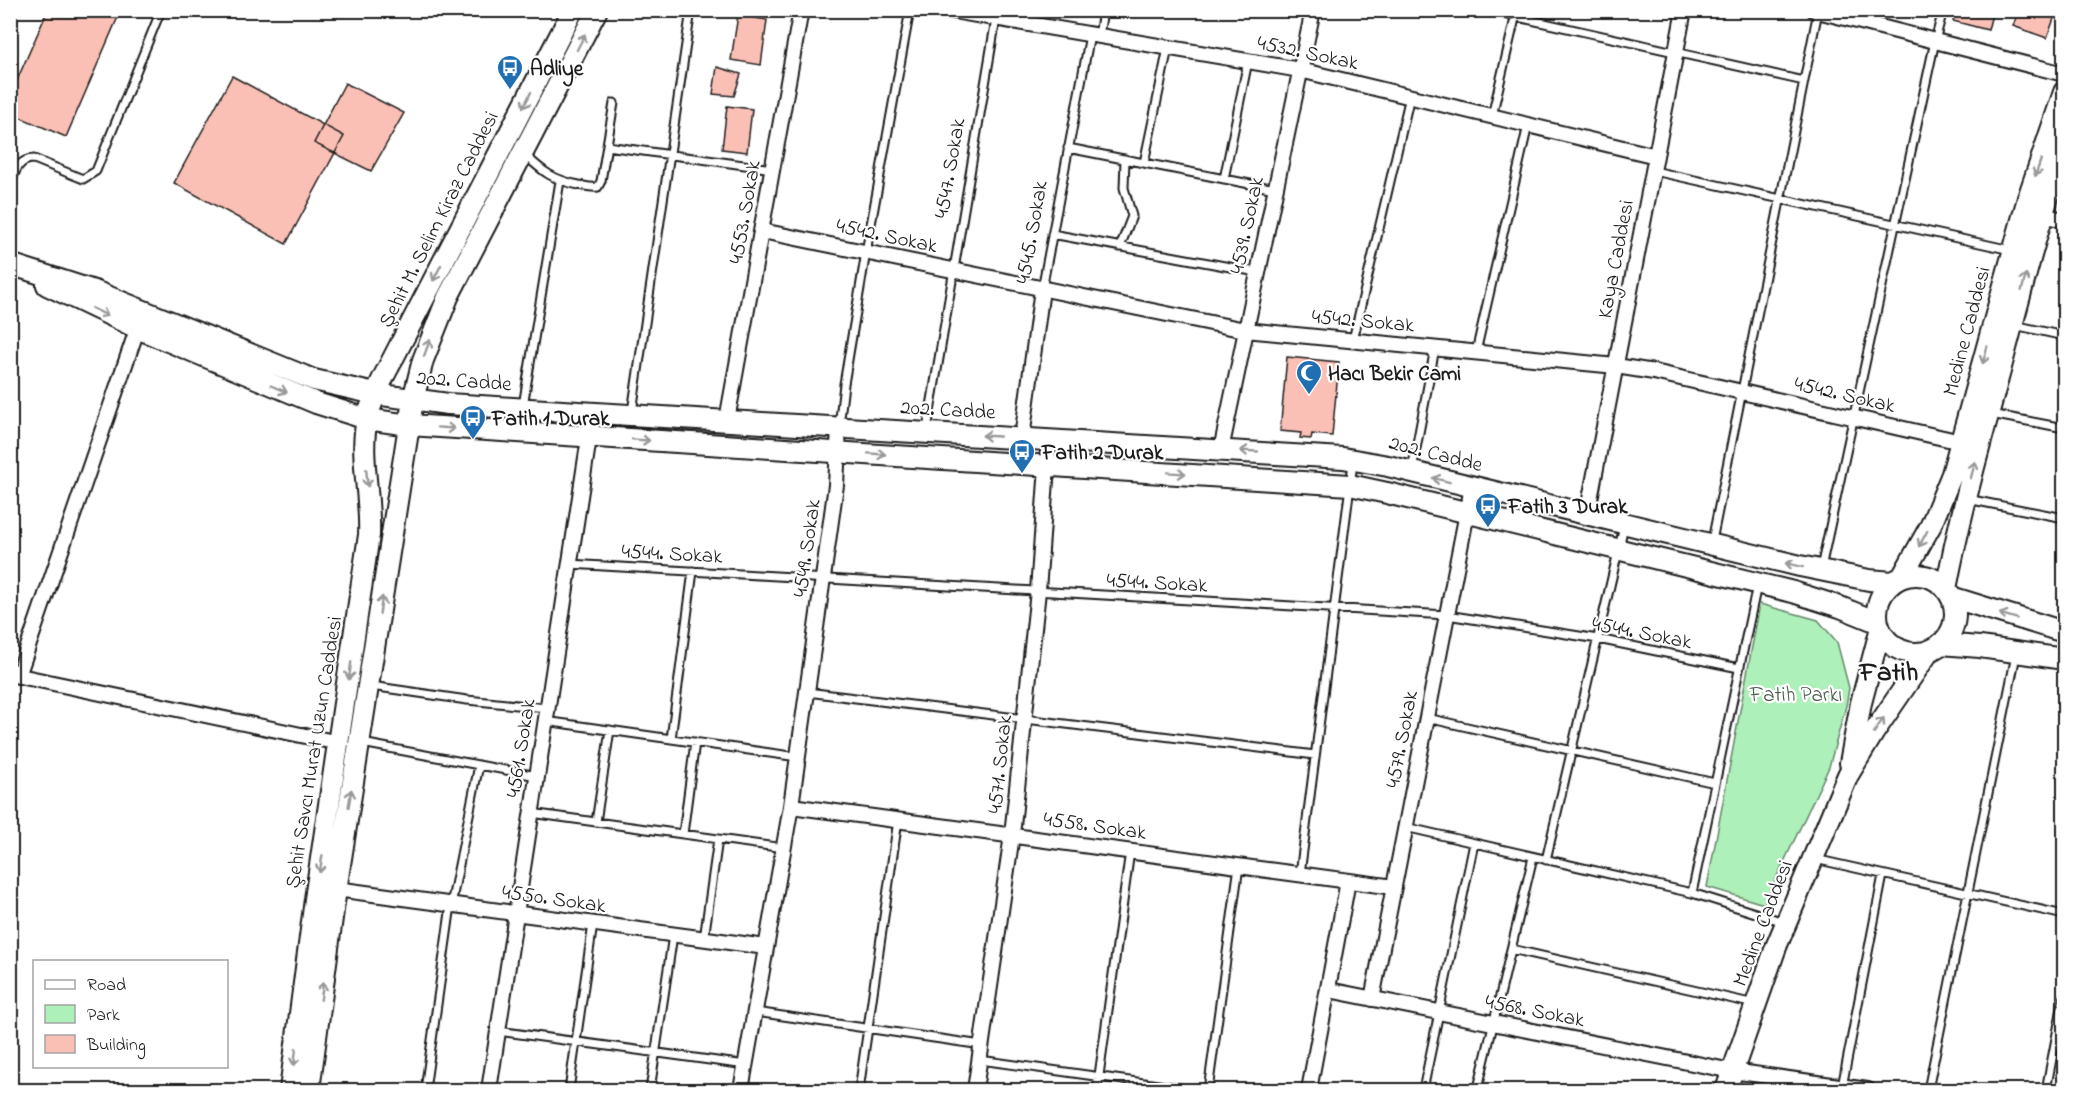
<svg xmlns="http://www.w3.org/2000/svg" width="2075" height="1101" viewBox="0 0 2075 1101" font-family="'Indie Flower',sans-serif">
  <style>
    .green { fill: #aef0b9; stroke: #65866a; stroke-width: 1.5 }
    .building { fill: #fbc0b5; stroke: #1c1c1c; stroke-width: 1.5 }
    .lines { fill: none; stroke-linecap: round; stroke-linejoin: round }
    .lane-casing { stroke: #1c1c1c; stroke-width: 11 }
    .street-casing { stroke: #1c1c1c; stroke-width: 18 }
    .secondary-casing { stroke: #1c1c1c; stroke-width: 24 }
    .lane { stroke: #fff; stroke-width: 7 }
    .street { stroke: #fff; stroke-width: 14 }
    .secondary { stroke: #fff; stroke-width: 20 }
    .oneway { stroke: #999 }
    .labels { text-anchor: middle; stroke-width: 4.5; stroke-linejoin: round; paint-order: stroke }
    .street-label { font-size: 21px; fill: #1c1c1c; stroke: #fff }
    .poi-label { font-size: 21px; font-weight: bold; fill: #1c1c1c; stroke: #fff; text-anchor: start }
    .park-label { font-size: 21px; fill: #485c4b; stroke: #fff }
    .district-label { font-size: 27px; font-weight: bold; fill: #1c1c1c; stroke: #fff }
  </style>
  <rect width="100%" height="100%" fill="#fff"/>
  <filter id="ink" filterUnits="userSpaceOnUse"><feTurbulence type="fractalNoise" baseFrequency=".0167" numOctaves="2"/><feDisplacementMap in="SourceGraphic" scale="12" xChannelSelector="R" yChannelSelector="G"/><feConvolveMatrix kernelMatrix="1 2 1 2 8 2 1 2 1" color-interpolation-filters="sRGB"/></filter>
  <g filter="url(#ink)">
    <path class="green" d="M1760,604l58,16 19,22 12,46 -3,18 -17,61 -65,137 -57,-17z"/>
    <path class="building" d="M48,10h73l-55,127 -56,-24v-17z
      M639,10h23l-2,7 -21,-5z
      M745,10h26l-1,6z
      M1956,10h37l-5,20 -35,-9z
      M2019,10h38l-10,28 -34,-12z
      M738,15l29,5 -6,45 -30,-5z
      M717,67l24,7 -7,22 -21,-2z
      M232,76l112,60 -58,108 -112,-61z
      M345,83l59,30 -33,58 -57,-28z
      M727,106l25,3 -5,43 -25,-3z
      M1287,357l52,5 -7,74 -20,-2 -1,5 -11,-1 1,-5 -21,-2z"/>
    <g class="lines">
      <defs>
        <path id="lane" d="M1486,10l318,71
          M1099,36l4,-26
          M1492,116l25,-106
          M607,146l166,23
          M1068,148l207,41
          M524,154c19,18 29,26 55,31 6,1 12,3 19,2l3,-6 13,-78
          M1144,163l24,-115
          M1654,171l357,79
          M1224,179l24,-118
          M10,185c5,-13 8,-26 24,-26l49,20 13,-8 65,-161
          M1052,234l205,38
          M1120,247l12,-31 -8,-28 1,-29
          M1042,289l48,-254
          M2014,325l50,11
          M1353,340l57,-244
          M1476,352l52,-227
          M523,406l37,-225
          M632,412l59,-402
          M1991,414l73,14
          M839,427l5,-43 22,-132 44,-242
          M927,430l69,-411
          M1412,470l23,-122
          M1967,499l97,19
          M1712,541l106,-530
          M569,564l878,51 151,24 141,29
          M1821,568l114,-527 8,-31
          M371,686l96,14 80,8
          M807,692l508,63
          M1427,718l288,65
          M545,721l253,36
          M671,739l22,-168
          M362,743l175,33
          M531,813l253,35
          M596,822l14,-92
          M1405,827l287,66 92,29
          M683,834l12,-92
          M1815,859l249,56
          M1546,860l78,-334
          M1300,874l53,-411
          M1692,893l65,-308
          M704,939l14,-100
          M1511,949l244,55
          M755,1012l227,33
          M498,1031l248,34
          M980,1060l214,30
          M1842,1087l41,-212
          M425,1090l26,-185 28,-140
          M569,1090l24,-166
          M650,1090l23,-155
          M859,1090l39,-270
          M1097,1090l33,-239
          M1208,1090l31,-224
          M1423,1090l51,-247
          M1480,1090l-1,-6 54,-227
          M1928,1090l88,-435
          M2046,1090l18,-93"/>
        <path id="street" d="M947,10l353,60 356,86
          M1814,10l250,64
          M2042,215l22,5
          M762,231l483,99 371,36 38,6 307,70
          M727,420l74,-410
          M1022,438l20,-149
          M1221,450l92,-440
          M1587,515l97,-505
          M10,674l329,69
          M18,676l122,-355
          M791,806l603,81
          M336,889l430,58
          M1329,990l403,81 136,19
          M1372,999l100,-512
          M489,1090l104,-678
          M741,1090l50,-284 45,-321 3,-58
          M975,1090l37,-255 26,-244 11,-152
          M1309,1090l39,-209"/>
        <path id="secondary" d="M10,264l87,28 217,88 61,14 73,10 895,54 45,8 412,100 69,14 24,2
          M47,285l90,43 179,75 51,16 42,6 941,60 37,8 406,99 47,15 37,15
          M1877 614a39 39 0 1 1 78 0a39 39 0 1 1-78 0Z
          M1902,577l29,-52 21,-51 76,-276 36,-106
          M1946,589c14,-74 34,-145 54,-218 20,-75 39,-150 64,-224
          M1951,597l113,35
          M1940,644l40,3 84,12
          M1850,763l11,-60 19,-72
          M290,1090l25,-191 54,-364c2,-38 -10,-79 -2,-116 4,-16 10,-29 17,-43l189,-366
          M309,1090l25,-187 79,-503 10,-40 25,-63 149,-287
          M1726,1090l50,-143 72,-172 26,-43 56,-82"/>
      </defs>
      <use href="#lane" class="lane-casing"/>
      <use href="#street" class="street-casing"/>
      <use href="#secondary" class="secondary-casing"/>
      <use href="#lane" class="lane"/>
      <use href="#street" class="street"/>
      <use href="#secondary" class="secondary"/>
    </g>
    <defs><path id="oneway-shaft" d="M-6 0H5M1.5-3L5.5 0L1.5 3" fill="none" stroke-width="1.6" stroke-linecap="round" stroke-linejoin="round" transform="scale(1.5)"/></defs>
    <g class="oneway">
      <use href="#oneway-shaft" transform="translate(581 42) rotate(-63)"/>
      <use href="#oneway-shaft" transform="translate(527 100) rotate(117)"/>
      <use href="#oneway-shaft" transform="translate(2038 168) rotate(109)"/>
      <use href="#oneway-shaft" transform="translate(437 273) rotate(117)"/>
      <use href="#oneway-shaft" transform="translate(2024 282) rotate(-75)"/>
      <use href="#oneway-shaft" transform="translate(100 312) rotate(26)"/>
      <use href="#oneway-shaft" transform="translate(427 348) rotate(-70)"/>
      <use href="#oneway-shaft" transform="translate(1985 355) rotate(105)"/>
      <use href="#oneway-shaft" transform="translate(279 389) rotate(23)"/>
      <use href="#oneway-shaft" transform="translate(446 428) rotate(4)"/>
      <use href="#oneway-shaft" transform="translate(991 436) rotate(-177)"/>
      <use href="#oneway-shaft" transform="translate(641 440) rotate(4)"/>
      <use href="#oneway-shaft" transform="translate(1249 451) rotate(-177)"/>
      <use href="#oneway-shaft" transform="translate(877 454) rotate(4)"/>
      <use href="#oneway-shaft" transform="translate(1973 470) rotate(-75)"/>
      <use href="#oneway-shaft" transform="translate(1177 473) rotate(4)"/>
      <use href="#oneway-shaft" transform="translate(367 478) rotate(85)"/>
      <use href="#oneway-shaft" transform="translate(1441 480) rotate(-166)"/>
      <use href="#oneway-shaft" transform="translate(1923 539) rotate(118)"/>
      <use href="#oneway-shaft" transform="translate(1794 565) rotate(-167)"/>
      <use href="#oneway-shaft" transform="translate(381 605) rotate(-81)"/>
      <use href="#oneway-shaft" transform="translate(2008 616) rotate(-163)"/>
      <use href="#oneway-shaft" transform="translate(350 671) rotate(98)"/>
      <use href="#oneway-shaft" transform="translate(1879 725) rotate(-57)"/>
      <use href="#oneway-shaft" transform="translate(350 798) rotate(-81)"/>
      <use href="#oneway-shaft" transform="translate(321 864) rotate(99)"/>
      <use href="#oneway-shaft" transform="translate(322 991) rotate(-82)"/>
      <use href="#oneway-shaft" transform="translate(295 1057) rotate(97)"/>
    </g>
  </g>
  <defs>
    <symbol id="bus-pin" viewBox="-11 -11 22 30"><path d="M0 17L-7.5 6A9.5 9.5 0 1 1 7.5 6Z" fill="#1f6fb2" stroke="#fff"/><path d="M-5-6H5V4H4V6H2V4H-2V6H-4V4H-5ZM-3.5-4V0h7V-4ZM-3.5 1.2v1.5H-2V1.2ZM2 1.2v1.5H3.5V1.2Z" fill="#fff"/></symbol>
    <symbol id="mosque-pin" viewBox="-11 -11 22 30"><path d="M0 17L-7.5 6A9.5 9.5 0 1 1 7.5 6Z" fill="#1f6fb2" stroke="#fff"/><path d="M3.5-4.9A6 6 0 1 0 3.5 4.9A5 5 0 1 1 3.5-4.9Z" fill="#fff"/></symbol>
  </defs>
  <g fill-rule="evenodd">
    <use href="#bus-pin" x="495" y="53" width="30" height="40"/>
    <use href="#mosque-pin" x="1294" y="358" width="30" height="40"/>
    <use href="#bus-pin" x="458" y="403" width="30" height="40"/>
    <use href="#bus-pin" x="1007" y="437" width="30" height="40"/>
    <use href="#bus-pin" x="1473" y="491" width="30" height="40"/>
  </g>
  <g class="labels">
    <g class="street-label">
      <text transform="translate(1308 52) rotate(12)" y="7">4532. Sokak</text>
      <text transform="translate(949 168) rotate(-80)" y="7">4547. Sokak</text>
      <text transform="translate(744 212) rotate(-80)" y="7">4553. Sokak</text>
      <text transform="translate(438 219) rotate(-63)" y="7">Şehit M. Selim Kiraz Caddesi</text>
      <text transform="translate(1246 225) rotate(-78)" y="7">4539. Sokak</text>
      <text transform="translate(1031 232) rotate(-80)" y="7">4545. Sokak</text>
      <text transform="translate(887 235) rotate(12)" y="7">4542. Sokak</text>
      <text transform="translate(1615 259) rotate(-79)" y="7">Kaya Caddesi</text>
      <text transform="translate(1363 320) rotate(5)" y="7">4542. Sokak</text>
      <text transform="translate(1966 331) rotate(-75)" y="7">Medine Caddesi</text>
      <text transform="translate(464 380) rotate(4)" y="7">202. Cadde</text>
      <text transform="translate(1845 394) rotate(13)" y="7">4542. Sokak</text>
      <text transform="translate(948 409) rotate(3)" y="7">202. Cadde</text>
      <text transform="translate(1436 453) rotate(14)" y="7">202. Cadde</text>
      <text transform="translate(806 548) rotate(-82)" y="7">4549. Sokak</text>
      <text transform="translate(672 553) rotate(3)" y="7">4544. Sokak</text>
      <text transform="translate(1157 582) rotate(3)" y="7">4544. Sokak</text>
      <text transform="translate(1642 632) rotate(11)" y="7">4544. Sokak</text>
      <text transform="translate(1401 739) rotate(-79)" y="7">4579. Sokak</text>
      <text transform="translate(520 748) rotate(-81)" y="7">4561. Sokak</text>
      <text transform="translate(313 752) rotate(-81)" y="7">Şehit Savcı Murat Uzun Caddesi</text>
      <text transform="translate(999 764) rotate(-84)" y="7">4571. Sokak</text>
      <text transform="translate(1095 825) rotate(8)" y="7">4558. Sokak</text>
      <text transform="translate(554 898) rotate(8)" y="7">4550. Sokak</text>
      <text transform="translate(1762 923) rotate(-69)" y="7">Medine Caddesi</text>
      <text transform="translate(1535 1010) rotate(11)" y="7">4568. Sokak</text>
    </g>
    <g class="poi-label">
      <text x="530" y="75">Adliye</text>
      <text x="1328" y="380">Hacı Bekir Cami</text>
      <text x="492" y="425">Fatih 1 Durak</text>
      <text x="1042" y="459">Fatih 2 Durak</text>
      <text x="1508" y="513">Fatih 3 Durak</text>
    </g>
    <g class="park-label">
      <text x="1796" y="701">Fatih Parkı</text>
    </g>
    <g class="district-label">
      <text x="1889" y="680">Fatih</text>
    </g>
  </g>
  <rect width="2075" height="1101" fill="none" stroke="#fff" stroke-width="36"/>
  <rect x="18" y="18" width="2039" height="1065" fill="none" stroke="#1c1c1c" stroke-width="2" filter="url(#ink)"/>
  <rect x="33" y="960" width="195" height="108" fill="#ffffff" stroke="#a4a4a4" stroke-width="1.5"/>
  <rect x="45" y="980" width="30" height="9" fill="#ffffff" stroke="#a4a4a4" stroke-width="1.5"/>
  <text x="87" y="990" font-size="18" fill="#1c1c1c">Road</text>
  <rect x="45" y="1005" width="30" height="18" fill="#aef0b9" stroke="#a4a4a4" stroke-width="1.5"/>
  <text x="87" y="1020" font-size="18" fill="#1c1c1c">Park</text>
  <rect x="45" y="1035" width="30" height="18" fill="#fbc0b5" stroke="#a4a4a4" stroke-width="1.5"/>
  <text x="87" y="1050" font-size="18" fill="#1c1c1c">Building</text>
</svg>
